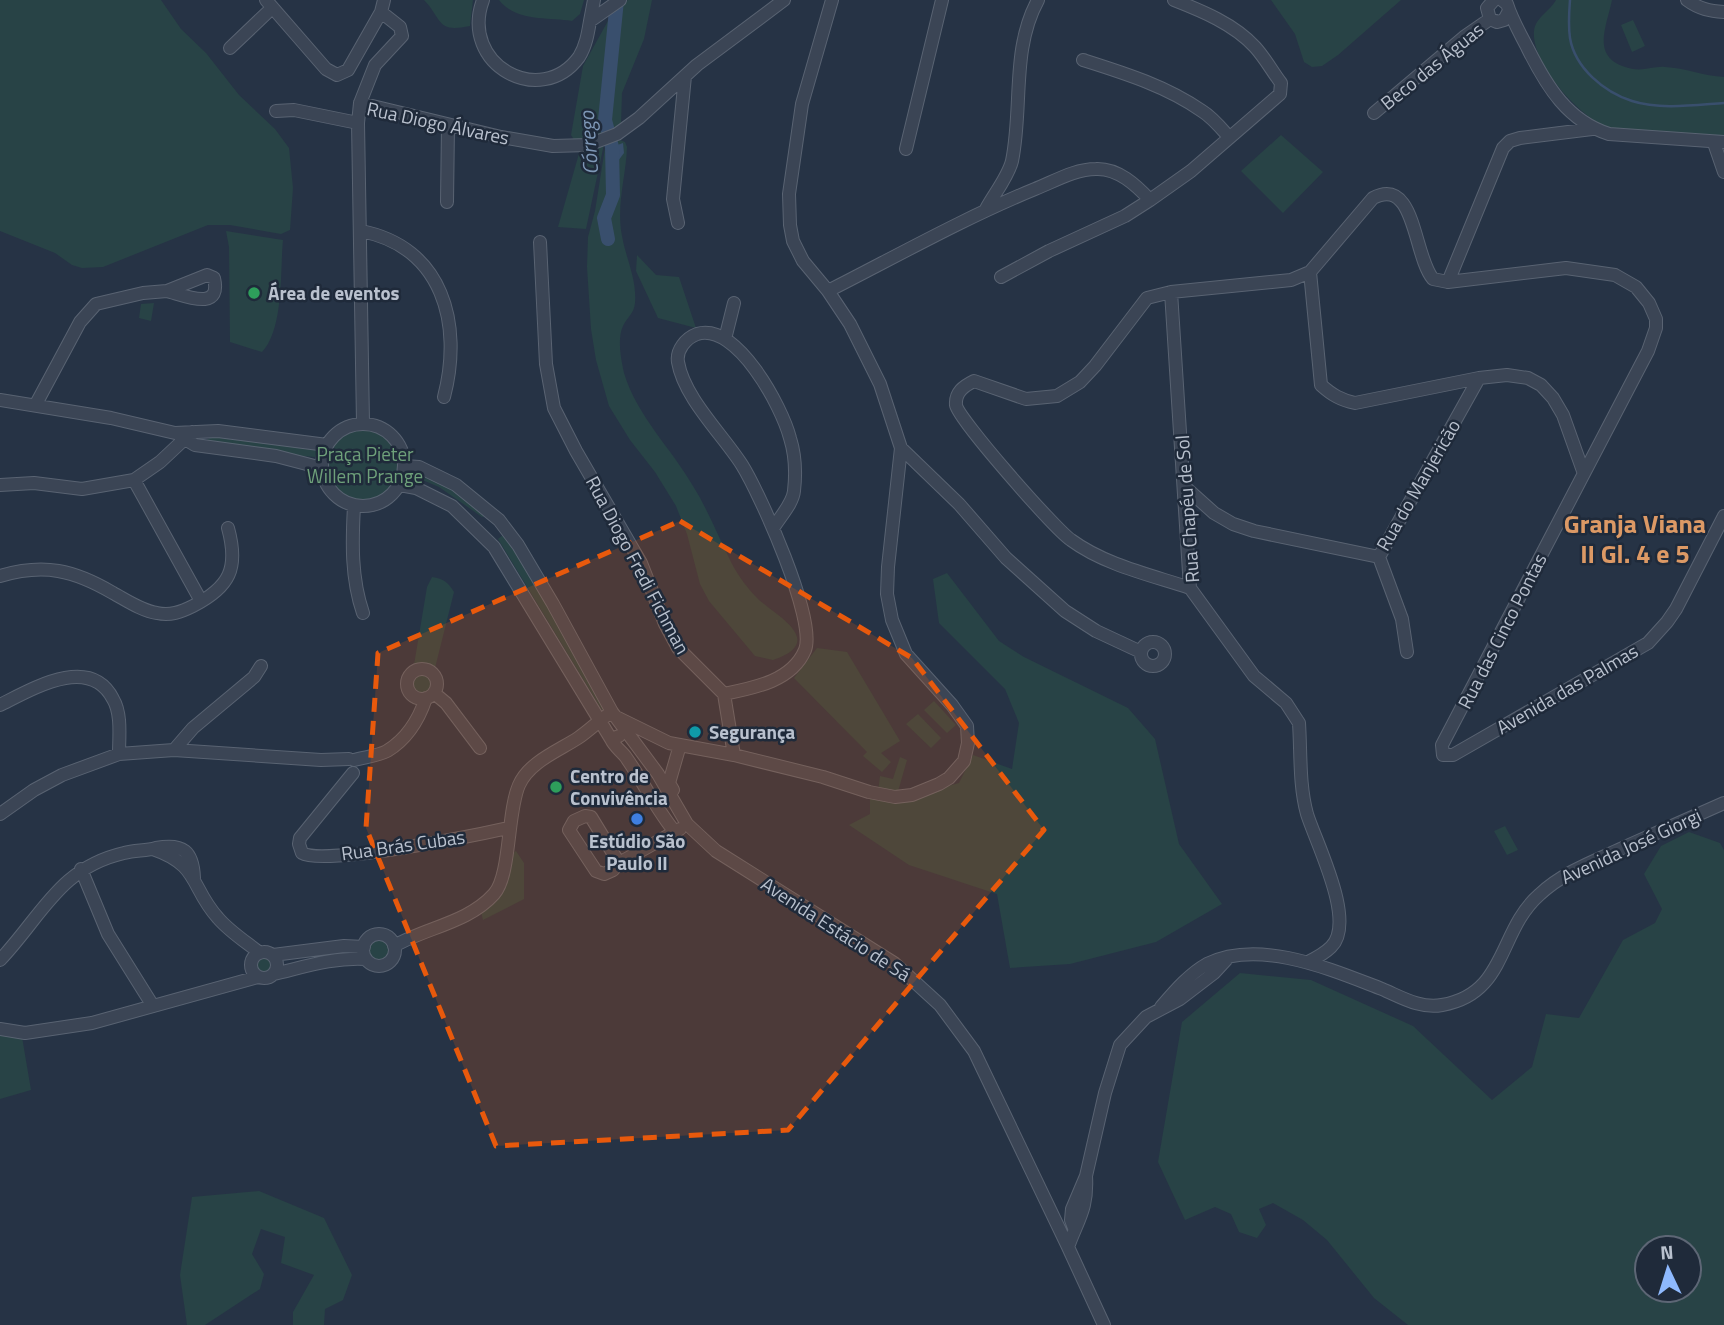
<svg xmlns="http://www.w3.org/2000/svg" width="1724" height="1325" viewBox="0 0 1724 1325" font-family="'Titillium Web',sans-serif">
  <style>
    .green { fill: #284346; fill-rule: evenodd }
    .water { fill: #394f6d }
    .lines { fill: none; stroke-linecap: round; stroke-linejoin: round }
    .stream { stroke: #394f6d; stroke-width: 2.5 }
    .river { stroke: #394f6d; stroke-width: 14 }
    .minor-casing { stroke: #596372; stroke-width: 14 }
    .minor { stroke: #3b4555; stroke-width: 12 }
    .marked { fill: #e8590c; fill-opacity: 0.2; stroke: #e8590c; stroke-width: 5; stroke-dasharray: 14 9; stroke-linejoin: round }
    .leisure-dot { fill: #2e9e5b; stroke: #1f2a3a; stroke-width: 2.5 }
    .culture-dot { fill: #0f9aa8; stroke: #1f2a3a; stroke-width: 2.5 }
    .shop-dot { fill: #3f7fe0; stroke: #1f2a3a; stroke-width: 2.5 }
    .labels { text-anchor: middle; stroke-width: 5; stroke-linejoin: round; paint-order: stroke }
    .street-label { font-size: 19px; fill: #b9c1ce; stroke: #1f2a3a }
    .poi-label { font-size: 19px; font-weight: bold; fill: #b9c1ce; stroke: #1f2a3a; text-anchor: start }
    .park-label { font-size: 19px; fill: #6ea07a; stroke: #1f2a3a }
    .water-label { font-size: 21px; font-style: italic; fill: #7e97b6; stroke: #1f2a3a }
    .district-label { font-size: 26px; font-weight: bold; fill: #dc9965; stroke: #1f2a3a }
  </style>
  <rect width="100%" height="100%" fill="#263345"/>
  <path class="green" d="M0,0h161l20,29 25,24 33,42 36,34 14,19 4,40 -3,42 -9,4 -51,-9h-22l-105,42 -21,1 -10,-3 -17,-12 -55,-22z
    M424,0h49l-3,26c-34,7 -27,-6 -46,-26z
    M499,0h85l-4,14 -8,7c-26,-4 -56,1 -73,-21z
    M628,0h24l-8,39 -22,54 -1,31 -3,6 -42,13 -5,-8 12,-69 31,-56z
    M1271,0h130l-63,55 -16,11 -10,1 -8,-5 -9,-28z
    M1556,0h56c-6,29 -23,60 21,69 11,2 22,-3 32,-2 20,1 39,9 59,10v59l-115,-8c-29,-10 -78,-65 -75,-97 1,-13 16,-20 22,-31z
    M1633,20l12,26 -13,6 -11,-27z
    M1281,135l42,37 -40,41 -42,-42z
    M620,140l5,2 2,5c-1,30 -11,58 -5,89 4,23 15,43 13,67 -1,11 -8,14 -12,23 -6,13 -2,33 1,47 13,43 47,75 69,113 15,24 25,50 38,76 7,14 17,27 28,38 20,17 67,42 14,60l-18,-4 -46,-55 -9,-17 -13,-50 -11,-28 -21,-34 -25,-32 -21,-34 -13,-46 -5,-31 -4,-62 1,-30 7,-26 10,-63z
    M604,144l-18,85 -28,-2 22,-77z
    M226,231l57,9c-3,31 1,89 -21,112l-32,-10 -1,-95z
    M637,255l19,20 23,2 17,51 -38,-10 -22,-47z
    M154,303l-3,18 -12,-3 2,-14z
    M361,424c25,1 43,16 44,42h2c-42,107 -140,-24 -46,-42z
    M212,437l103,12 3,5 -3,3 -12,-1 -92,-12 -5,-4z
    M415,471l33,12 37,33 -3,1 -43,-30 -19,-8z
    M504,534l4,1 100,169 -5,8 -105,-173z
    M947,573l52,68 25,16 104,51 27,31 24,105 43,60 -66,38 -86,22 -60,4 -13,-74 -88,-29 -60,-40 21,-11v-19l71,-7 18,-5 14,-28 39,14 7,-46 -14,-34 -66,-66 -6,-44z
    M432,577c12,2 16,5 22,15l-19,76 -10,-4 -11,1 13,-78z
    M817,648l30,4 53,89 -19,12 10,9 -9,10 -19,-16 4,-4 -73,-74z
    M411 684a11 11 0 1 1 22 0a11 11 0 1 1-22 0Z
    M934,701l22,24 -9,8 -23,-23z
    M918,714l23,24 -10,10 -25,-24z
    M900,757l7,3 -10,35 -19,-3 2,-16 13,3z
    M1505,826l13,24 -11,5 -13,-24z
    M1689,832l31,11 4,7v475h-316l-34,-27 -47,-58 -24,-20 -30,-17 -14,6 7,16 -9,13 -18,-6 -8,-18 -16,-7 -30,13 -27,-58 24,-140 58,-49 71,7 102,46 79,74 40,-33 14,-53 33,4 44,-78 32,-17 7,-14 -18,-35 17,-28zM1647,1248h42v42h-42z
    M516,851l8,12v36l-41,21 -2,-8 25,-26 5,-32z
    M364 950a15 15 0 1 1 30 0a15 15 0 1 1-30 0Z
    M251 965a13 13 0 1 1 26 0a13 13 0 1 1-26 0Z
    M0,1023l21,8 10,59 -31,9z
    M259,1191l65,27 28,57 -9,25 -18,9 -1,16h-31v-13l21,-37 -33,-12 4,-26 -24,-8 -9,25 12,20 -4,15 -55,36h-18l-7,-50 12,-78z"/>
  <path class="water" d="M623,143l1,10 -6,8 -12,-4v-8z"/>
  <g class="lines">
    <path class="stream" d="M1570,0c-1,13 -2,25 0,38 5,30 34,54 62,63 28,9 63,4 92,2"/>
    <path class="river" d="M608,239l-4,-21 9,-23 -1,-48 -7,-27 12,-120"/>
    <defs>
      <path id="minor" d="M266,0l60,69 11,6 11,-5 33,-58
        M483,0c-24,65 58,109 96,57 7,-11 9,-24 11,-36l30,-21
        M1494,0l-7,8 3,11 7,3 7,-2 5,-9
        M1502,0l5,4c5,16 14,31 21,45 19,38 40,72 81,85l115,8
        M1687,0c12,9 23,11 37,12
        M590,21l4,-21
        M230,48l42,-40
        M1083,60c41,13 83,26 119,51 10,6 19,17 27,26
        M360,103l15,-38 27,-29 -2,-9 -19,-15 3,-12
        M276,111l18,-1 64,13
        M1374,113l90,-76 26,-18
        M1714,143l10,29
        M906,149l36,-149
        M447,202l1,-77
        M986,209c8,-15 22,-32 26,-48 11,-53 -1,-112 26,-161
        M678,223l-5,-24 12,-123
        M361,231c82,16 102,93 83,166
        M540,242l6,122 8,44 22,43 65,112 24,61 13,24 46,46 10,61
        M1310,272l11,113c11,10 20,15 34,18l124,-25 28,-3 21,3 13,7 12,13 10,17 20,56
        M1001,277l48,-26 76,-35 25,-16 41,-29 89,-77 1,-11c-9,-12 -16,-25 -26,-36 -21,-23 -53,-36 -81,-47
        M1448,282l55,-134 7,-7 10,-3 72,-9
        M828,291c69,-35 136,-73 207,-102 20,-8 40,-20 61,-20 22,-1 40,16 54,31
        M1171,292l19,296 64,88 32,27 13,20c2,30 0,62 8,91 9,29 50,108 24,133 -6,6 -15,11 -23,15
        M725,339l9,-36
        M0,400l111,18 64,15 43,-2 109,14
        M36,404l44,-82 16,-18 47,-11 24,-2 40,-16 7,3c8,34 -28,18 -47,13
        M363,423l-5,-300 2,-20 141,34 52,9 35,-1 29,-11 22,-16 58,-53 87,-65
        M322 465a41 41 0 1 1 82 0a41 41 0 1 1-82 0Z
        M180,436l15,9 81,11 46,12
        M901,448l58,56 47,54 59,53 31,20 45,21
        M405,466l14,1 37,18 43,35 19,25 35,59 59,108 46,62 29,50 29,27 178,112 46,42 34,46 94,196
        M134,480l67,121
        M0,485l34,-2 48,6 52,-9 26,-18 32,-30
        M400,485l16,3 36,18 42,41 117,192
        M1185,487l29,26 19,11 21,7 125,26 100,-179
        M354,506c-2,36 -3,72 9,107
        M1379,557l23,62 5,33
        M0,576c44,-13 74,-6 113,17 13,7 29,18 44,20 13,3 24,-1 36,-7 37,-19 46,-38 35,-78
        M1190,588c-39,-13 -85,-23 -119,-48 -16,-11 -113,-121 -115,-135 -1,-13 8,-19 18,-24l52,18 31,-3 23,-14 15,-16 52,-68 24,-6 120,-12 19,-8 63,-74c43,-22 40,57 60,81l15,3 118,-14 49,7 21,12 13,16 7,16v9l-8,23 -206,394 1,10h10l195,-112 19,-21 9,-13 48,-93
        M1141 654a12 12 0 1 1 24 0a12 12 0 1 1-24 0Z
        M407 684a15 15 0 1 1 30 0a15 15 0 1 1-30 0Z
        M434,693l12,10 34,45
        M724,694c30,-6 68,-13 81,-44 12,-30 -45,-156 -63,-185 -19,-30 -58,-67 -64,-103 -2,-12 8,-24 19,-28 40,-12 85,73 93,104 5,16 6,36 4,53 -1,12 -14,26 -20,36
        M0,705c32,-16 90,-51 113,-6 9,15 6,38 6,55
        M616,717l53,26 65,12 89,22 46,15 26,5 17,-2 27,-11 10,-6 15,-17 4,-18 -1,-17 -15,-21 -46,-51 -14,-34 -5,-26 1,-27 13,-119 -21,-64 -30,-60 -22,-33 -25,-30 -10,-20 -3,-16 -1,-31 13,-90 30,-104
        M619,736l-8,3c3,7 9,11 14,17 18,25 31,53 50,76
        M174,750l19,-22 61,-51 7,-11
        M354,760c10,-3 24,-4 33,-9 20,-12 32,-32 39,-53
        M353,773l-53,65 -1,6 3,9c21,13 175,-18 206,-25
        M673,790l-4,-7 11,-38
        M0,814l34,-24 28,-15 57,-21 55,-4 147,10 28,-1
        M585,816l6,1 28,46 -6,7 -9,4 -8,-3 -27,-41 5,-9z
        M153,849c47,16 37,38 65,69 12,14 28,24 42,35
        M619,863l61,-34
        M81,869l27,65 45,72
        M363 950a16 16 0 1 1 32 0a16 16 0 1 1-32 0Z
        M394,946c33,-19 74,-23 100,-52 17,-19 13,-82 25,-109 10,-23 39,-34 59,-47 12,-8 21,-18 34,-26
        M251 965a13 13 0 1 1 26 0a13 13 0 1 1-26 0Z
        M273,955l71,-9 20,1
        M0,960c42,-44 59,-92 124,-107 11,-3 22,-2 32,-5 27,-5 37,3 38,30
        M274,974c30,-7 60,-17 92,-15
        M1161,1007c13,-15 28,-33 46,-43 53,-26 125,6 175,25 19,8 38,20 60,16 65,-11 56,-74 97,-110 24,-23 58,-35 88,-49 32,-14 65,-29 97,-43
        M0,1029l25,4 67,-10 166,-46
        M1086,1176c2,33 -8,43 -18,71l36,78
        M1074,1228l-3,-8 1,-11 14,-33 19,-83 15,-48 26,-28 34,-18 34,-26 12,-13"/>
    </defs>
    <use href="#minor" class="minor-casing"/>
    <use href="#minor" class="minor"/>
  </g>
  <path class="marked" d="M680,521l232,137 132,172 -256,300 -292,16 -130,-318 12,-175z"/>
  <g class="leisure-dot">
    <circle cx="254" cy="293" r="7"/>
    <circle cx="556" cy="787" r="7"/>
  </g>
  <circle class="culture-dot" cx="695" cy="732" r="7"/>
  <circle class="shop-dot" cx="637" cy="819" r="7"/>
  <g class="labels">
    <g class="street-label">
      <text transform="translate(1432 66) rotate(-39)" y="7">Beco das Águas</text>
      <text transform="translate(438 123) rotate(12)" y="7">Rua Diogo Álvares</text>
      <text transform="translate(1418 485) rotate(-60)" y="7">Rua do Manjericão</text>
      <text transform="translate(1187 509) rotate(-94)" y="7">Rua Chapéu de Sol</text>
      <text transform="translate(638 565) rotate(62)" y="7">Rua Diogo Fredi Fichman</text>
      <text transform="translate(1502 631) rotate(-63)" y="7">Rua das Cinco Pontas</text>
      <text transform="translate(1567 689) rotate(-30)" y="7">Avenida das Palmas</text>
      <text transform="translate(403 845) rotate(-8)" y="7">Rua Brás Cubas</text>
      <text transform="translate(1631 846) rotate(-25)" y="7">Avenida José Giorgi</text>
      <text transform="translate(836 929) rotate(33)" y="7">Avenida Estácio de Sá</text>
    </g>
    <g class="poi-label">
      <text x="268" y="300">Área de eventos</text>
      <text x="709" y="739">Segurança</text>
      <text x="570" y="783">Centro de<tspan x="570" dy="22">Convivência</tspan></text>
      <text x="637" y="848" text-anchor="middle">Estúdio São<tspan x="637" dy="22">Paulo II</tspan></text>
    </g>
    <g class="park-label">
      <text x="365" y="461">Praça Pieter<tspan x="365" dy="22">Willem Prange</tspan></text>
    </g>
    <g class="water-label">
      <text transform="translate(589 143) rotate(-94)" y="7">Córrego</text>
    </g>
    <g class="district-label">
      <text x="1635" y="533">Granja Viana<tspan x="1635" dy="30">II Gl. 4 e 5</tspan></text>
    </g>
  </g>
  <g transform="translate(1668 1269) rotate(356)"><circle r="33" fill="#1f2a3a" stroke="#5d6675" stroke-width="2"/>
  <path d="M0-5L12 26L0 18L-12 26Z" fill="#8eb9fd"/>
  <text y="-10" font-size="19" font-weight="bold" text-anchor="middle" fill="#b9c1ce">N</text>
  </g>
</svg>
